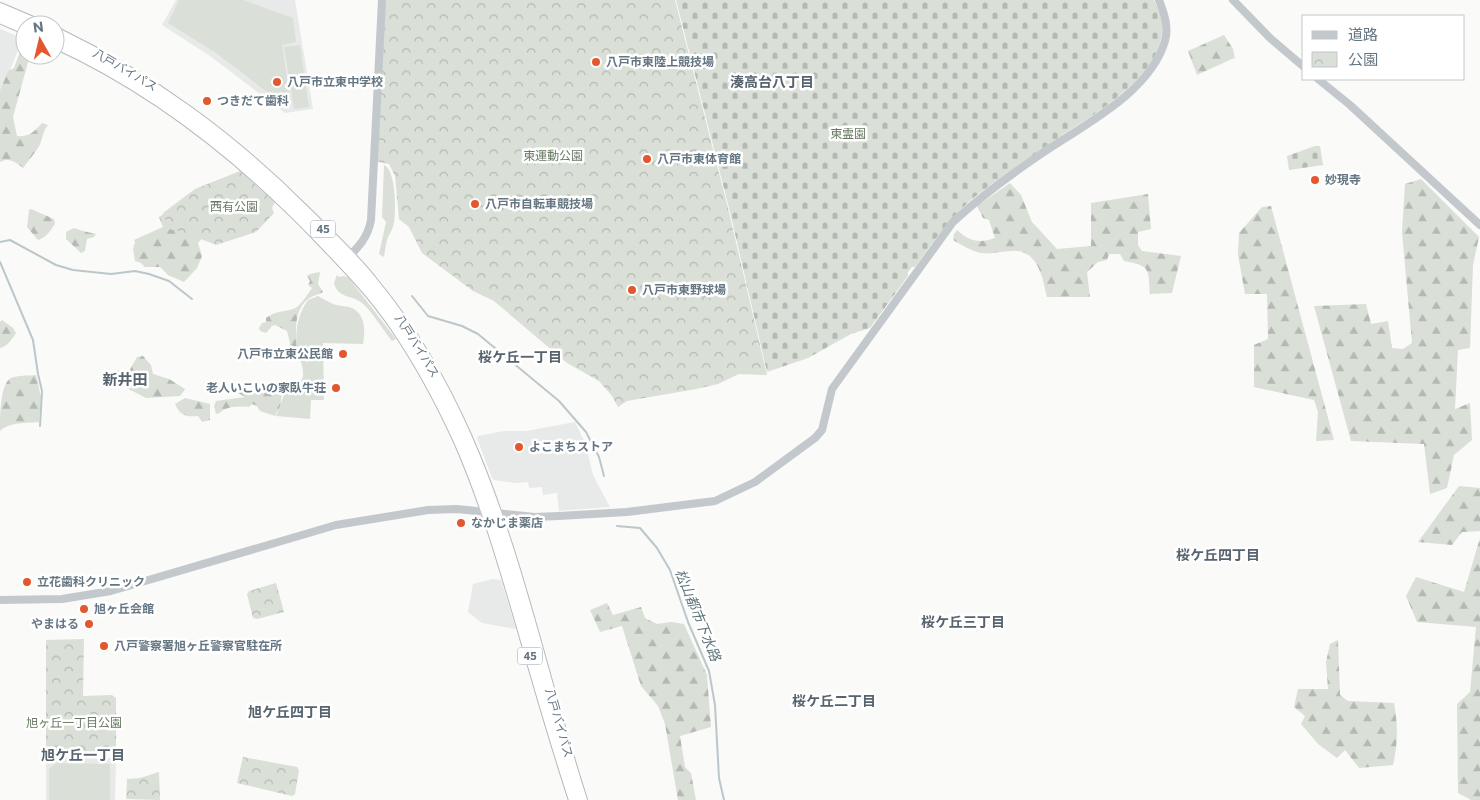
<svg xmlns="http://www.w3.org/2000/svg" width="1480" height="800" viewBox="0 0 1480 800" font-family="Commissioner,'Noto Sans JP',sans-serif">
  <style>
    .built { fill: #e8e9e9 }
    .grass { fill: #dadfd7 }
    .forest { fill: url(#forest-firs) }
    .cemetery { fill: url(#cemetery-stones) }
    .park { fill: url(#park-crowns) }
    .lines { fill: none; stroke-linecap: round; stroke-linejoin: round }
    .stream { stroke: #bbc7cb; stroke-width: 2 }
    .trunk-casing { stroke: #b4b9bd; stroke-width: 12 }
    .tertiary { stroke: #c3c8cc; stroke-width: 8 }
    .trunk { stroke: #fff; stroke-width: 10 }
    .poi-dot { fill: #e4572e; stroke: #fff; stroke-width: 2 }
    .labels { text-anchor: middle; stroke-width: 5; stroke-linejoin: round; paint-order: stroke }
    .shield { fill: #fff; stroke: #939fa8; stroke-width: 1 }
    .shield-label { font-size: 11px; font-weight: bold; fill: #657683 }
    .poi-label { font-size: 12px; font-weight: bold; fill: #657683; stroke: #fff; text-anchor: start }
    .street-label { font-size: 12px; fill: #657683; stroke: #fff }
    .park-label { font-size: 12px; fill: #687a64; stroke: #fff }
    .neighbourhood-label { font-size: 14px; font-weight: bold; fill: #57646e; stroke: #fff }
    .water-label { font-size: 14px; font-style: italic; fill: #60757c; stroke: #fff }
    .quarter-label { font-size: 15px; font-weight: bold; fill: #57646e; stroke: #fff }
  </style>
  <defs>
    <pattern id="forest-firs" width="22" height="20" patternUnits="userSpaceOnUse" patternTransform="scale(1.25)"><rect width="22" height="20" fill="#dadfd7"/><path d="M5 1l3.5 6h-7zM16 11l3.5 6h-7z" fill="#b4b9b4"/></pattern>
    <pattern id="cemetery-stones" width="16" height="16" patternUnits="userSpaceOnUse" patternTransform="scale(1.25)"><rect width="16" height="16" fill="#dadfd7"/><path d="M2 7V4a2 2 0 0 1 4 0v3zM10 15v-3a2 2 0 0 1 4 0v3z" fill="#b4b9b4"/></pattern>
    <pattern id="park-crowns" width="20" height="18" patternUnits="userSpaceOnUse" patternTransform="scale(1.25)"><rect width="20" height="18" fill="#dadfd7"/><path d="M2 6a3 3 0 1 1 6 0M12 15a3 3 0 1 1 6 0" fill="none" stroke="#b4b9b4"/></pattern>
  </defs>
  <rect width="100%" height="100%" fill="#fafaf8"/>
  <path class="built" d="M176,0h119l18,109 -28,4 -75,-57 -48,-31z
    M0,29l23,9 -23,57z
    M575,422l11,23 7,30 17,32 -51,4 -2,-18 -14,2 -1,-8 -13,1 -1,-6 -13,1 -21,-3 -2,-2 -15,-40 1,-2 26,-5h22z
    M493,579l8,1 15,49 -34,-6 -14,-11 5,-28z
    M46,757l70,1 -1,42h-69z"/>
  <path class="grass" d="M179,0h64l50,18 3,24 -14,3 9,59 -7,1 -68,-52 -48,-30z
    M300,45l9,62 -15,2 -10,-62z
    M384,165c12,5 12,45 10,57 -1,6 -3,10 -6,15 -2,6 -3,13 -4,20l-5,-3 7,-32 -4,-5z
    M337,275l2,2 4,-1 5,1 48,62 -4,2c-8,-10 -21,-31 -30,-38 -10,-8 -25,-5 -28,-20z
    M318,296c6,3 12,7 18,9 5,1 11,1 16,3 14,7 13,23 11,36l-40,-1 1,57h-13l-1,19 -34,-3c1,-2 9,-24 10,-25 6,-6 15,-6 17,-15 1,-8 -3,-16 -5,-23 -4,-18 -1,-38 10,-53z
    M56,763l54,1v36h-61v-31z"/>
  <path class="forest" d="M1224,35l9,14 2,11 -1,-2 -37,17 -9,-24z
    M21,49l4,2 3,11 -15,55 4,19c12,1 17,-4 25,-13l6,2c-6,7 -5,15 -10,23 -4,6 -10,13 -15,20 -7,-6 -14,-11 -23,-6v-71l8,-20 6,-3z
    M1421,179l58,58 -6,28 -3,83 -12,2 -3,59 15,-6 2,37 -18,15 -7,33 -17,6 -6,-50 -73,-3 -37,-135 52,-2 5,20 17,-3 4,27 11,1 9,-6 -10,-111 3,-48z
    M1010,183l11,12 11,27 25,27 34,-3v-43l57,-9 3,35 -13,3v13l4,6 39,5 -9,37 -22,1c-2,-26 1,-28 -26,-33l-4,-7h-11l-2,6 -9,2 -11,10 3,25h-43c-4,-17 -8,-44 -30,-46 -12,-1 -24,4 -36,2 -10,-2 -19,-8 -28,-13l1,-6 3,-4c12,11 22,14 38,8l-6,-18 -6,-2 -6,-12z
    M197,190l6,47 -5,6 4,13 -5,12 -13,14 -16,-7 -8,-8h-15l-4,-4 -6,-2 -2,-12 2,-6 -1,-3 29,-13 -4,-10z
    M1271,206l63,234 -18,1 2,-29 -4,-12 -60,-13v-42l14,-6 -1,-45h-22l-7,-39 1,-22 23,-26z
    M31,209l23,10 1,5c-5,7 -8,13 -17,16l-11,-13 2,-17z
    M74,228l9,3 13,3 -2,3 -7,2 -2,12 -4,2 -15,-14v-7z
    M320,272l-2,12 5,8c-5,3 -10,3 -15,7 -17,14 -11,39 -11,58l-8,-9 1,-5 -3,-12 -12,-6 -3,1 -6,7 -6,-2 -1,-3 3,-5 4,-1v-4c9,-7 18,-6 27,-9 6,-1 15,-15 19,-21l-4,-3 2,-4 -3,-5 3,-2z
    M2,320l11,8 3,5c-4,6 -9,14 -16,15v-26z
    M143,356l8,9 2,9 16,5 16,10 -5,7 -34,2 -25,-13 -6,-12 3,-3 10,3 9,-16z
    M36,375l5,22 -2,25c-11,1 -31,0 -39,9 0,-13 0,-48 11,-53 7,-3 17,-2 25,-3z
    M237,384l8,2 8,7 10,-3 19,5 -2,11 -5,10 -15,-5 -3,-5 -5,-2 -3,3c-7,-1 -19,-1 -26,3 -2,2 -4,4 -7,4l-2,-8 2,-5 29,-4 -10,-6 -1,-4z
    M185,398l25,6v16l-8,2 -4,-6c-11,1 -18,0 -23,-12z
    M1459,486l21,2v43l-18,1 -10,13 -34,-3z
    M1480,538v262h-9l-13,-7 -1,-89 13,-12 6,-65 -59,-5 -11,-26 10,-19 48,15z
    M607,603l6,12 28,-8 4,11 12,6 14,-2 13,2 23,51 4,52 -31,9 5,31 6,6 5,27h-18l-13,-76 -7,-18 -17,-20 -19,-60 -22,6 -10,-22z
    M1338,640l2,55 8,6 46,2c4,22 4,40 -1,62l-34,3 -14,-18 -8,8 -19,-14 -17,-20 4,-8 -11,-9 4,-18h30l-2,-27 4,-18z"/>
  <path class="cemetery" d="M676,0h478c3,7 7,14 8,21 6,52 -65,91 -101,115 -28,19 -57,38 -84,59 -26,20 -43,46 -62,72h-3l-4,5v4l-38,52 -19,6 -43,24 -41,14 -37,-160z
    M1315,146h5l3,19 -34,5 -2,-14z"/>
  <path class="park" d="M382,0h293l53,208 39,167 -28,-1 -21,10 -22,5 -69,12 -9,6 -6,-11 -13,-15 -32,-18 -73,-62 -21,-10 -51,-38 -13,-26 -10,-8 -4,-43 -6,-12 -15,-3z
    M240,171l35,31 -3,6 2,5 -18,19 -40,13 -30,-12 -17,-4 -6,-16 32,-24z
    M276,583l8,29 -27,7 -4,-1 -6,-24 2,-3z
    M84,639l-1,57 29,-1 4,3v54h-70v-112z
    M243,757l54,10 2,3 -4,24 -3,2 -55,-13z
    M159,772l1,28 -34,-1 1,-20 13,-1z"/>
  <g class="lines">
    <path class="stream" d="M0,242l10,-2 46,25 17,5 38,4 24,-3 14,3 20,7 23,18
      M0,262l33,78 5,34 4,17 -2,35
      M412,296l16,20 34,10 16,8 81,67 27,31 13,25 5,19
      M617,526l23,2 17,20 13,22 18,52 21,49 6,34 4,73 5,22"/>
    <defs>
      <path id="trunk" d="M0,8l40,17
        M0,18l25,11
        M55,32c97,47 176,105 252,181 22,22 45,43 64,67 40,48 71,101 96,158 51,116 76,242 115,362
        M55,43c103,47 191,118 268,199 26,27 51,53 72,84 24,35 45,74 63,113 28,63 47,130 66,195 16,56 32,111 50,166"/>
    </defs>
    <use href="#trunk" class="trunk-casing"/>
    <path class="tertiary" d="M1233,0l37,38 34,29
      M1318,79l32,26 130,120
      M346,259c13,-12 22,-22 25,-39l11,-220
      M0,600l62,-1 49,-8 225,-66 92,-15 29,-1 78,8 24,-1 68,-4 88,-11 40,-19 60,-44 7,-8 10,-41 121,-167c27,-25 57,-47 88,-68 42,-29 109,-61 124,-113 4,-14 -1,-28 -6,-41"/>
    <use href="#trunk" class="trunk"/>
  </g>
  <g class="poi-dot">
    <circle cx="596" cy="62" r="5"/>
    <circle cx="277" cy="82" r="5"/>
    <circle cx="207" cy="101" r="5"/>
    <circle cx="647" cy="159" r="5"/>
    <circle cx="1315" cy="180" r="5"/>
    <circle cx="475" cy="204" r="5"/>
    <circle cx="632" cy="290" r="5"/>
    <circle cx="343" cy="354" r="5"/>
    <circle cx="336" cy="388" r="5"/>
    <circle cx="519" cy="447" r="5"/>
    <circle cx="461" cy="523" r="5"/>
    <circle cx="27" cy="582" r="5"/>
    <circle cx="84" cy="609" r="5"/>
    <circle cx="89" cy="624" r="5"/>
    <circle cx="104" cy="646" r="5"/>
  </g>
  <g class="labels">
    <g class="shield">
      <rect x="310.5" y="220.5" width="25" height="17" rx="4"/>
      <rect x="517.5" y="647.5" width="25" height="17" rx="4"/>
    </g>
    <g class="shield-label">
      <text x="323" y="233">45</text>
      <text x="530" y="660">45</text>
    </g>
    <g class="poi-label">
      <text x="606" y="66">八戸市東陸上競技場</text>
      <text x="287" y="86">八戸市立東中学校</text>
      <text x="217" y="105">つきだて歯科</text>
      <text x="657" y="163">八戸市東体育館</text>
      <text x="1325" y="184">妙現寺</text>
      <text x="485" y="208">八戸市自転車競技場</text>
      <text x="642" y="294">八戸市東野球場</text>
      <text x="333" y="358" text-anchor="end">八戸市立東公民館</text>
      <text x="326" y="392" text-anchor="end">老人いこいの家臥牛荘</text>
      <text x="529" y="451">よこまちストア</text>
      <text x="471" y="527">なかじま薬店</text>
      <text x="37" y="586">立花歯科クリニック</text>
      <text x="94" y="613">旭ヶ丘会館</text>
      <text x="79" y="628" text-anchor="end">やまはる</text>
      <text x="114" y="650">八戸警察署旭ヶ丘警察官駐在所</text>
    </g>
    <g class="street-label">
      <text transform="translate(125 70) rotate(30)" y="4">八戸バイパス</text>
      <text transform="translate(417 346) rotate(58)" y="4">八戸バイパス</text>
      <text transform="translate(559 723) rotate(74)" y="4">八戸バイパス</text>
    </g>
    <g class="park-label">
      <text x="848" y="138">東霊園</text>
      <text x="553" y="160">東運動公園</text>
      <text x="234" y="211">西有公園</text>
      <text x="74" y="727">旭ヶ丘一丁目公園</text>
    </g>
    <g class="neighbourhood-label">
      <text x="772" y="87">湊高台八丁目</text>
      <text x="520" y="362">桜ケ丘一丁目</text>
      <text x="1218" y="560">桜ケ丘四丁目</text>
      <text x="963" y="627">桜ケ丘三丁目</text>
      <text x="834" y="706">桜ケ丘二丁目</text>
      <text x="290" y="717">旭ケ丘四丁目</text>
      <text x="83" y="760">旭ケ丘一丁目</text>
    </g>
    <g class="water-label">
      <text transform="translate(698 615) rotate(68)" y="5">松山都市下水路</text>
    </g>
    <g class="quarter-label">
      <text x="125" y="385">新井田</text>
    </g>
  </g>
  <rect x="1302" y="15" width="162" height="65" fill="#ffffff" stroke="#c1c8cd"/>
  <rect x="1312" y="31" width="25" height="8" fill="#c3c8cc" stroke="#c1c8cd"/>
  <text x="1348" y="40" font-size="15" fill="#657683">道路</text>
  <rect x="1312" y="52" width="25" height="15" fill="url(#park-crowns)" stroke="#c1c8cd"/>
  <text x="1348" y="65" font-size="15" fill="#657683">公園</text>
  <g transform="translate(40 40) rotate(352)"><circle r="24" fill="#ffffff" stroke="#c1c8cd"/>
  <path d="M0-4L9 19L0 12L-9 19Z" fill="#e4572e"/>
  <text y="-8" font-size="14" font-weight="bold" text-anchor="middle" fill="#657683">N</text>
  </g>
</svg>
